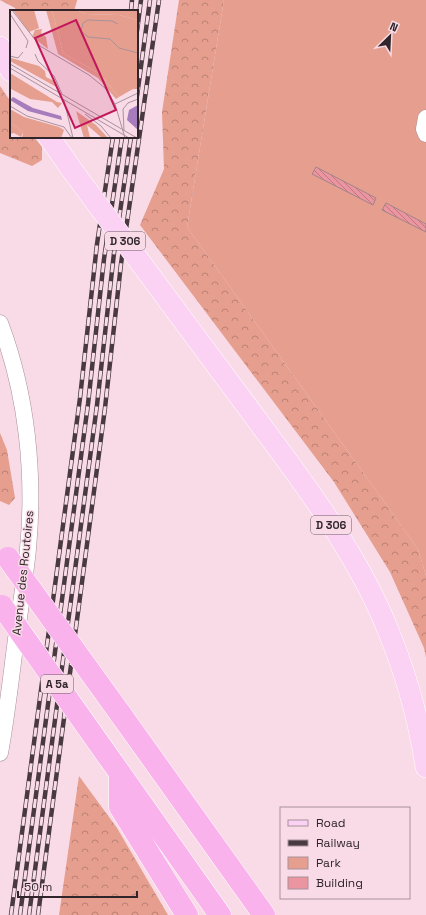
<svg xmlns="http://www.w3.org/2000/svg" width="426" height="915" viewBox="0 0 426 915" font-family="'Space Grotesk',sans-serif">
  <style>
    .green { fill: #e69e8f }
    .forest { fill: url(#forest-crowns) }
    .building { fill: url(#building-back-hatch); stroke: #a18587 }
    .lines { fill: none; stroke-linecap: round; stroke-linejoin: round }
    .minor-casing { stroke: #aa8f99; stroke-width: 17 }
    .major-casing { stroke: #fff; stroke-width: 22 }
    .highway-casing { stroke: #fff; stroke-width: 23 }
    .minor { stroke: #fff; stroke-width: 16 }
    .major { stroke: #fbd1f4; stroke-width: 21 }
    .highway { stroke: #f9b2ec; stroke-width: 22 }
    .rail-casing { stroke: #483a40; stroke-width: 4.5 }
    .rail { stroke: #f8dbe6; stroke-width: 3; stroke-dasharray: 9; stroke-linecap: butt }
    .major-bridge-casing { stroke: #fff; stroke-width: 22; stroke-linecap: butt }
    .highway-bridge-casing { stroke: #fff; stroke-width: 23; stroke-linecap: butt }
    .major-bridge { stroke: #fbd1f4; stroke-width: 21 }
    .highway-bridge { stroke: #f9b2ec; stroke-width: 22 }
    .labels { text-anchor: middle; stroke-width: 3; stroke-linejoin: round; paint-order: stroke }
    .shield { fill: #f8dbe6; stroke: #6c5c62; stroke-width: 1 }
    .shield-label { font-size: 11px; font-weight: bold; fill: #30252a }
    .street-label { font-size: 12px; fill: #30252a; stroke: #f8dbe6 }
    .inset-road { fill: none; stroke: #a8929b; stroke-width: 1 }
    .view { fill: #c2185b; fill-opacity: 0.15; stroke: #c2185b; stroke-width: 2 }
    .inset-edge { fill: none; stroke: #30252a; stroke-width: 2 }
  </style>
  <defs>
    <pattern id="forest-crowns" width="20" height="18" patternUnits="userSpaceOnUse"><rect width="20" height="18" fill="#e69e8f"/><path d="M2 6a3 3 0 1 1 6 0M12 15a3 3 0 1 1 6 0" fill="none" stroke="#bb8175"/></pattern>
    <pattern id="building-back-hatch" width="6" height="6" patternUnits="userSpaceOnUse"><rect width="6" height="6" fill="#ea959f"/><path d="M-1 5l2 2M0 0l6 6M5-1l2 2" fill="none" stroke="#be7982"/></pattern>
  </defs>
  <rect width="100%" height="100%" fill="#f8dbe6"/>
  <path class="green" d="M224,0h202v576l-8,-27 -231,-322z"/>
  <path class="forest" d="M0,0h77v1l-3,10h-58l-1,-3z
    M179,0h45l-37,227 231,322 8,27v81l-2,-9 -34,-76 -56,-90 -194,-257 24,-56 -2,-57z
    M0,86l11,16v35h23l8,10v13l-10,6 -32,-13z
    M0,433l7,17 8,48 -6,7 -9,-4z
    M79,776l38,52 51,87h-109z"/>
  <path class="building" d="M316,167l60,31 -3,7 -61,-31z
    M386,203l40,21v8l-44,-22z"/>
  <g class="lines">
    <defs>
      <path id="minor" d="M426,118l-2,11 2,5
        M0,323c27,71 35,151 28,226 -3,30 -8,60 -12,90 -5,38 -9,76 -16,114"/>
      <path id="major" d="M0,47l11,24
        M49,137l23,33
        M177,312c30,40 59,80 89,120 46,62 93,126 122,198 18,44 31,90 38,137"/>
      <path id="highway" d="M119,712l145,203
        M112,762l108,153
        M120,773v34l67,108"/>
    </defs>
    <use href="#minor" class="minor-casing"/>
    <use href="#major" class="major-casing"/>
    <use href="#highway" class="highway-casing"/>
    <use href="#minor" class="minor"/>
    <use href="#major" class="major"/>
    <use href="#highway" class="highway"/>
    <defs>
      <path id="rail" d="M131,11l1,-11
        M137,31l4,-31
        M137,96l13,-96
        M11,915l69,-517 17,-154 16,-107
        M20,915l68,-511 16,-145 18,-122
        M29,915l68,-510 17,-152 17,-116
        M38,915l67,-507 16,-144 38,-264"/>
    </defs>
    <use href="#rail" class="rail-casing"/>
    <use href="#rail" class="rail"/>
    <defs>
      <path id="major-bridge" d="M72,170l105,142"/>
      <path id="highway-bridge" d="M8,558l111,154
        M2,606l110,156"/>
    </defs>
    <use href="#major-bridge" class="major-bridge-casing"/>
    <use href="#highway-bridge" class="highway-bridge-casing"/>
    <use href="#major-bridge" class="major-bridge"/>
    <use href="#highway-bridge" class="highway-bridge"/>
  </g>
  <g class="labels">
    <g class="shield">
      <rect x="105" y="232" width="40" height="18" rx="3"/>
      <rect x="311" y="516" width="40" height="18" rx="3"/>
      <rect x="41" y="675" width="32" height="18" rx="3"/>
    </g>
    <g class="shield-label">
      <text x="125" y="245">D 306</text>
      <text x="331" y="529">D 306</text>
      <text x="57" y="688">A 5a</text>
    </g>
    <g class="street-label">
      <text transform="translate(23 573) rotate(-84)" y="4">Avenue des Routoires</text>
    </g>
  </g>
  <g transform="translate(10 10)">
    <rect width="128" height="128" fill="#f8dbe6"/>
    <path d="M3,0h21l5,18 -10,4zM42,0h24l10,4 33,1 19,5v69h-5l-14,8 -19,-23 -37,-21zM0,99l14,8 35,10 5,3 -3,8h-39l1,-6 -13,-10z" fill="#e69e8f"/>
    <path d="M36,0h6l11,43 37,21 19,23 -3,2 -18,-21 -40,-24zM66,0h62v10l-19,-5 -33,-1zM32,19l-1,4 5,4 2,12 -16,-12 3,-7zM1,48l28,8 6,5 1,6 8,4 4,7 -48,-27zM0,63l47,29 5,1 -4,5 -6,-6 -22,-3 -17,-9 -3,-2zM66,101l20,14 12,13h-6l-15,-13 3,13h-6zM0,112l13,10 -2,5 -7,-4 -4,1z" fill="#e69e8f"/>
    <path d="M3,87l20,11 28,8 1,4 -34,-9 -18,-11zM128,95v25l-11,-10 2,-10z" fill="#a67cbc"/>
    <path class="inset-road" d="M2,0l28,36 49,29 16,13 10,16 10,34M0,4l18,27 -2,7M108,14l-6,-3 -24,-1 -5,3 -2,8 7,6 22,2 9,9 19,5M25,44l3,7 16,15 8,18M0,46l8,2 5,-6M0,54l127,74M0,58l119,70M54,90l9,38M105,94l23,-11M0,96l17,10 37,11 8,11M75,104l16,12 10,12M114,121l-1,-22 5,-6 10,-4"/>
    <path class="view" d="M66,10l40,90 -41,18 -40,-90z"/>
    <rect width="128" height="128" class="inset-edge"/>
  </g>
  <rect x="280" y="807" width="130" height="92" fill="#f8dbe6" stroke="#a8929b"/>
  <rect x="288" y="820" width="20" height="6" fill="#fbd1f4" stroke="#a8929b"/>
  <text x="316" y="827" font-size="12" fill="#30252a">Road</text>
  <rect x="288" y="840" width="20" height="6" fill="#483a40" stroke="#a8929b"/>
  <text x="316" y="847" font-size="12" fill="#30252a">Railway</text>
  <rect x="288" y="857" width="20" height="12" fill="#e69e8f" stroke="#a8929b"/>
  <text x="316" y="867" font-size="12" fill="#30252a">Park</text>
  <rect x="288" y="877" width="20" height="12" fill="#ea959f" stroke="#a8929b"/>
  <text x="316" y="887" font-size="12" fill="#30252a">Building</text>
  <g transform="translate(390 36) rotate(24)" stroke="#f8dbe6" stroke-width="3" paint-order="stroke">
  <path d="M0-3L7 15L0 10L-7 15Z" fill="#30252a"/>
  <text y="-6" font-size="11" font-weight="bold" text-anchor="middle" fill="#30252a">N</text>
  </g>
  <path d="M18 891v6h119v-6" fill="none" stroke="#30252a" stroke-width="2"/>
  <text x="24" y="891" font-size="12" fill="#30252a" stroke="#f8dbe6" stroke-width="3" paint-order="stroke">50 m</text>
</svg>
